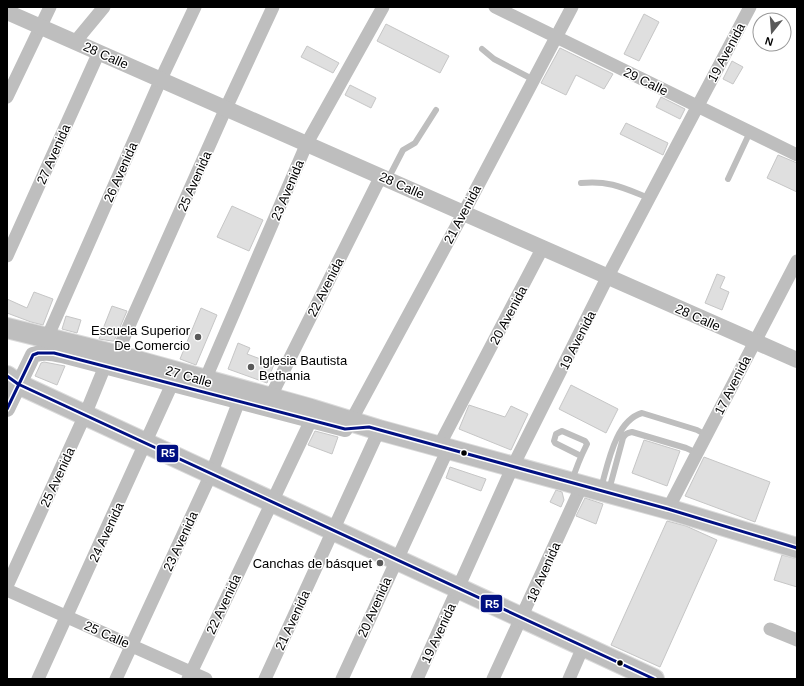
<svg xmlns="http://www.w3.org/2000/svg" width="804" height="686" viewBox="0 0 804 686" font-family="Arial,sans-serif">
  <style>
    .building { fill: #dfdfdf; stroke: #c6c6c6 }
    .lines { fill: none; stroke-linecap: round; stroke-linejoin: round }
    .primary-casing { stroke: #dbdbdb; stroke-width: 22 }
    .service { stroke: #bebebe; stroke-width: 6 }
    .minor { stroke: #bebebe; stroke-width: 13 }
    .tertiary { stroke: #bebebe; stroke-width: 16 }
    .primary { stroke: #bebebe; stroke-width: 20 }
    .bus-1-casing { stroke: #fff; stroke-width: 6 }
    .bus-1 { stroke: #000f82; stroke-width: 3 }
    .poi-dot { fill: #595959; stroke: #fff; stroke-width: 1.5 }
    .bus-dot { fill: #000; stroke: #fff; stroke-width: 1.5 }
    .labels { text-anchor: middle; stroke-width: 3; stroke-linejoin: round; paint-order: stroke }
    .street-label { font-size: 13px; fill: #000; stroke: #fff }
    .poi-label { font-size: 13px; fill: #000; stroke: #fff; text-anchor: end }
    .line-badge { stroke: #fff; stroke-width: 1.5 }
    .badge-label { font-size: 11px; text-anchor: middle; font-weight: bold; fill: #fff }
  </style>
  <rect width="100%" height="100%" fill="#fff"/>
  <path class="building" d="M644,14l15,8 -20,39 -15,-7z
    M386,24l63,32 -9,17 -63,-32z
    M307,46l32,17 -6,10 -32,-16z
    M560,48l53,26 -9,15 -28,-14 -10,20 -25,-12z
    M732,61l11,6 -10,17 -10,-5z
    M350,85l26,13 -5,10 -26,-13z
    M661,97l24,12 -5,10 -24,-12z
    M626,123l42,20 -5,12 -43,-21z
    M778,155l19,8v29l-30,-14z
    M232,206l31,14 -14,31 -32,-14z
    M717,274l8,3 -5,11 9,4 -7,18 -17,-7z
    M34,292l19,7 -10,26 -12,-3 -24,-9v-14l20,9z
    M112,306l15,5 -13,30h-2l-13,-2z
    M201,308l16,7 -21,50 -16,-6z
    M66,316l15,4 -4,13 -15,-4z
    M238,343l12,5 -3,6 27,10 -7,19 -39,-14z
    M44,362l21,4 -8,19 -22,-9 6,-13z
    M571,385l47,24 -12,24 -47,-24z
    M469,405l36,12 6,-11 17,8 -17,36 -52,-21z
    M315,431l23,6 -6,17 -24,-9z
    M644,440l36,11 -13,35 -35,-13z
    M704,457l66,25 -15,40 -70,-26z
    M450,467l36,12 -5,12 -35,-13z
    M556,490l6,2 2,8 -3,7 -11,-5z
    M585,498l18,6 -7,20 -20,-8z
    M667,521l19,5 31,14 -57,127 -49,-22z
    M782,555l15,4v28l-23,-7z"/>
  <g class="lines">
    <defs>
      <path id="primary" d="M7,328l109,27 195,54 68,21 289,79 129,39
        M7,376l11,8 636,295"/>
    </defs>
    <use href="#primary" class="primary-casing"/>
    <path class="service" d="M482,49l12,10 40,21
      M388,179l15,-29 12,-7 21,-33
      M728,179l22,-47
      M581,183c28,-3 43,5 68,15
      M572,481c4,-13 9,-25 15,-37l-2,-3 -23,-10 -6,3 -2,7 1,2 26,13
      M601,488c7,-24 14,-67 41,-75l55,17 9,5
      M609,490l14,-52c2,-4 4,-5 9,-6l54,16 11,5"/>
    <path class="minor" d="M495,7l302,148
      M75,42l29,-35
      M7,97l43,-90
      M7,256l92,-204
      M47,338l114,-259 34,-72
      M116,355l110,-247 47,-101
      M205,380l102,-237 76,-136
      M270,398l111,-222
      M351,421l113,-209 108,-205
      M439,446l104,-199
      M668,509l129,-248
      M7,586l78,-171 20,-49
      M7,590l199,89
      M770,629l27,11
      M38,679l134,-295
      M116,679l95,-205 28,-73
      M188,679l123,-259
      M265,679l114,-249
      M342,679l106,-230
      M417,679l96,-213 95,-190 142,-269
      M493,679l89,-194
      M569,679l14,-32"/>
    <path class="tertiary" d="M7,12l790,348
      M7,409l26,-54c10,-4 19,-2 29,0l283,74"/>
    <use href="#primary" class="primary"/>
    <defs>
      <path id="bus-1" d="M7,376l11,8 636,295
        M7,409l26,-54 5,-2h16l291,76 24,-2 299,82 129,39"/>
    </defs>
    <use href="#bus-1" class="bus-1-casing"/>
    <use href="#bus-1" class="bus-1"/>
  </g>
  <g class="poi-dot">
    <circle cx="198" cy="337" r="4"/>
    <circle cx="251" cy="367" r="4"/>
    <circle cx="380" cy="563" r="4"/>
  </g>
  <g class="bus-dot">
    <circle cx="464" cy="453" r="3.5"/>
    <circle cx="620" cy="663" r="3.5"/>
  </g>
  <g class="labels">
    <g class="street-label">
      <text transform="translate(726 52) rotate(-62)" y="5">19 Avenida</text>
      <text transform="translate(106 55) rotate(24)" y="5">28 Calle</text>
      <text transform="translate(646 81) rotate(26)" y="5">29 Calle</text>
      <text transform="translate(53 154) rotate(-66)" y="5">27 Avenida</text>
      <text transform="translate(120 172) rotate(-66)" y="5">26 Avenida</text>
      <text transform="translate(194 181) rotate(-66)" y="5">25 Avenida</text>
      <text transform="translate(402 185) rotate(24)" y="5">28 Calle</text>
      <text transform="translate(287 190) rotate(-67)" y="5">23 Avenida</text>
      <text transform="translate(462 214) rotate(-62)" y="5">21 Avenida</text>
      <text transform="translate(325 287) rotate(-63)" y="5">22 Avenida</text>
      <text transform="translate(508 315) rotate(-62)" y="5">20 Avenida</text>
      <text transform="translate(698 317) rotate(24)" y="5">28 Calle</text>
      <text transform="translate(577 340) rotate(-63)" y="5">19 Avenida</text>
      <text transform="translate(189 376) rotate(16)" y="5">27 Calle</text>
      <text transform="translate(732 385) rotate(-63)" y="5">17 Avenida</text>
      <text transform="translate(57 477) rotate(-65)" y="5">25 Avenida</text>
      <text transform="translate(106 532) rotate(-65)" y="5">24 Avenida</text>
      <text transform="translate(180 541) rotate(-65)" y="5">23 Avenida</text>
      <text transform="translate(543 572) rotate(-66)" y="5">18 Avenida</text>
      <text transform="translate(223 604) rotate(-65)" y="5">22 Avenida</text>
      <text transform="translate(374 607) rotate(-66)" y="5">20 Avenida</text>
      <text transform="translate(292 620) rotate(-65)" y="5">21 Avenida</text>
      <text transform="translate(438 633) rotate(-65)" y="5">19 Avenida</text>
      <text transform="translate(107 634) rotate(24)" y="5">25 Calle</text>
    </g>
    <g class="poi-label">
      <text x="190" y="335">Escuela Superior<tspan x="190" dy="15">De Comercio</tspan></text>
      <text x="259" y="365" text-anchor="start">Iglesia Bautista<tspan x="259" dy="15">Bethania</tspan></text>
      <text x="372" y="568">Canchas de básquet</text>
    </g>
  </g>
  <g class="line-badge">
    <rect x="156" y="444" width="23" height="19" rx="4" fill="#000f82"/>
    <rect x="480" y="594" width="23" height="19" rx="4" fill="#000f82"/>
  </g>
  <g class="badge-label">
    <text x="168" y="457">R5</text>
    <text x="492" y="608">R5</text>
  </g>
  <rect width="804" height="686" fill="none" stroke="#000000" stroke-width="16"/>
  <g transform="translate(772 32) rotate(197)"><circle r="19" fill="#ffffff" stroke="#999999"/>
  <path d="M0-3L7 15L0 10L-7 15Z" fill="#595959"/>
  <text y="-6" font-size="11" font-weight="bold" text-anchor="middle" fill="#000000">N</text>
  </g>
</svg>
